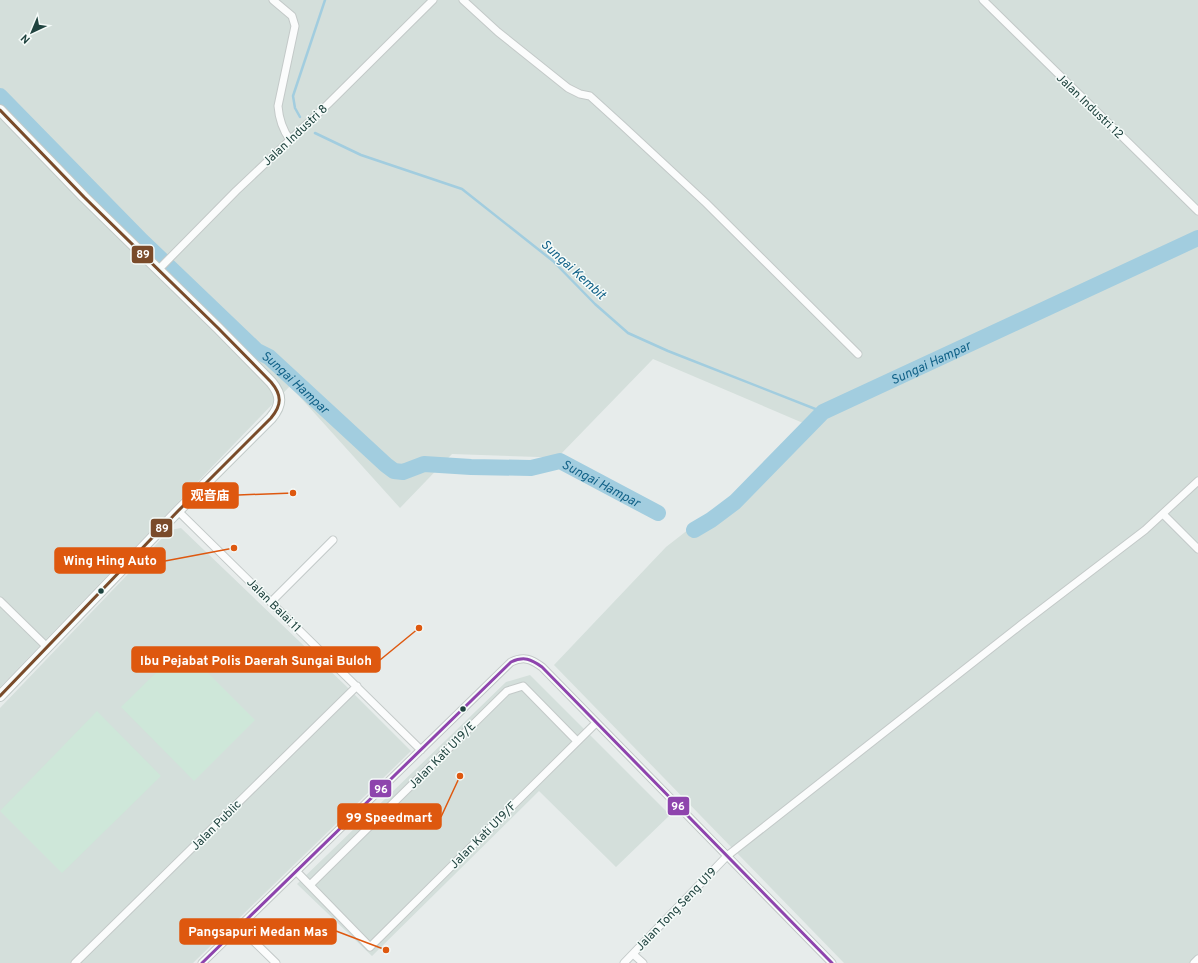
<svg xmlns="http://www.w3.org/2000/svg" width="1198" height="963" viewBox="0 0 1198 963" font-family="Overpass,'Noto Sans SC',sans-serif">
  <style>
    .built { fill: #d4dfdb }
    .green { fill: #cee7d9 }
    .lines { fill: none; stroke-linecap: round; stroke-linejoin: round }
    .stream { stroke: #a2cddf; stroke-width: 2.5 }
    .river { stroke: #a2cddf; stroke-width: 16 }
    .street-casing { stroke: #c3c9c8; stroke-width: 9 }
    .secondary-casing { stroke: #c2cac8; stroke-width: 12 }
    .street { stroke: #fbfcfc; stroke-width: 7 }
    .secondary { stroke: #fbfcfc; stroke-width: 10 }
    .bus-1-casing { stroke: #f5fbf9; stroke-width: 6 }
    .bus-2-casing { stroke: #f5fbf9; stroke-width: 6 }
    .bus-1 { stroke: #7a4b2a; stroke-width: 3 }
    .bus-2 { stroke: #8e44ad; stroke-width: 3 }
    .bus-dot { fill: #20433f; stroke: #f5fbf9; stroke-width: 1.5 }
    .labels { text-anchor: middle; stroke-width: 3; stroke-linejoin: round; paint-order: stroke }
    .street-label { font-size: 12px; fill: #20433f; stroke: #f5fbf9 }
    .water-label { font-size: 13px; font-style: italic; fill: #126288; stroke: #f5fbf9 }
    .leader { fill: none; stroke: #de580f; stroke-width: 1.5 }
    .callout-dot { fill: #de580f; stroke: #f5fbf9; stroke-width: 1.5 }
    .callout { fill: #de580f; stroke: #de580f; stroke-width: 1.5 }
    .callout-label { font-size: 13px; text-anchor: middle; font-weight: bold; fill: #fff }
    .line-badge { stroke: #f5fbf9; stroke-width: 1.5 }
    .badge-label { font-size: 11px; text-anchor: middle; font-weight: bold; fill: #fff }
  </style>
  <rect width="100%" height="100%" fill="#e7eceb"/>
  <path class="built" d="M0,0h1198v963h-354l-290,-298 112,-118 68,-53 69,-71 -150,-64 -95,98h-20l-86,-3 -52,54 -110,-122 -290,301z
    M181,528l164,157 66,66 -218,212h-193v-255l170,-178z
    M530,675l140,140 -54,52 -77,-76 -167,165 -75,-72 209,-202z"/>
  <path class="green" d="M182,647l73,73 -61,61 -73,-74z
    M97,711l64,65 -99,97 -62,-62z"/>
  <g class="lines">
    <path class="stream" d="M300,117l-5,-9 -2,-12 32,-96
      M315,133l46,22 101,34 91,72 42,43 33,29 40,18 155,61"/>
    <g class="river">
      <path id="s1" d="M0,96l142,145 115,110 12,6 117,108 8,6 9,1 21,-8 47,3 60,1 29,-7 98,52"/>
      <path id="s2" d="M694,530l17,-10 24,-18 88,-90 375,-174"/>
    </g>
    <defs>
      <path id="street" d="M273,0l19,16 3,10 -17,80c1,13 4,23 12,34
        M463,0l35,32 70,56 12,6 10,2 33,30 83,77 152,151
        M983,0l215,211
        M158,270l78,-79 92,-87 105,-104
        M178,511l243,239
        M1163,514l35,35
        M0,601l47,46
        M271,602l62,-62
        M296,871l74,76 226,-224
        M310,885l197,-194 16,-5 54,55
        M239,927l37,36
        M633,954l10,9
        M75,963l282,-277
        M202,963l309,-301c13,-6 20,-3 31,5l290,296
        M624,963l103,-107 295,-232 123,-94 53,-49
        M1194,963l4,-4"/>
      <path id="secondary" d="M0,110l84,87 134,131 53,54c11,13 11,23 0,36l-93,93 -178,185"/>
    </defs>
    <use href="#street" class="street-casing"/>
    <use href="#secondary" class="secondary-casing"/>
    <use href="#street" class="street"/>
    <use href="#secondary" class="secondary"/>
    <defs>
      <path id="bus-1" d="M0,110l84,87 134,131 53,54c11,13 11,23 0,36l-93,93 -178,185"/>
      <path id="bus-2" d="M202,963l309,-301c13,-6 20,-3 31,5l290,296"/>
    </defs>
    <use href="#bus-1" class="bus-1-casing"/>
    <use href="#bus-2" class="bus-2-casing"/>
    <use href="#bus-1" class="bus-1"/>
    <use href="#bus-2" class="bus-2"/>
  </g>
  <g class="bus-dot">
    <circle cx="101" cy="591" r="3.5"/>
    <circle cx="463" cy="709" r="3.5"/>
  </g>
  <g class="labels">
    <g class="street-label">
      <text transform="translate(1090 106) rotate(44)" y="4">Jalan Industri 12</text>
      <text transform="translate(295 135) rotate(-43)" y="4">Jalan Industri 8</text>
      <text transform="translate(274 605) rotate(45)" y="4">Jalan Balai 11</text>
      <text transform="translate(442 755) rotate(-45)" y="4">Jalan Kati U19/E</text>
      <text transform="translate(216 825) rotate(-45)" y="4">Jalan Public</text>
      <text transform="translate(483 835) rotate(-45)" y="4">Jalan Kati U19/F</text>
      <text transform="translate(676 909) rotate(-46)" y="4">Jalan Tong Seng U19</text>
    </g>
    <g class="water-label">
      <text transform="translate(574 269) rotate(42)" y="5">Sungai Kembit</text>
      <text dy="5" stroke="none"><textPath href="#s2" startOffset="294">Sungai Hampar</textPath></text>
      <text dy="5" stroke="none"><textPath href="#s1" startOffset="412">Sungai Hampar</textPath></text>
      <text dy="5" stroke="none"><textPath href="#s1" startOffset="760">Sungai Hampar</textPath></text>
    </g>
  </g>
  <path class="leader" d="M293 493L238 495M234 548L165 561M419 628L380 660M460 776L441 817M386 950L336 931"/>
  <g class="callout-dot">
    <circle cx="293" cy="493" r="4"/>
    <circle cx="234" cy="548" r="4"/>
    <circle cx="419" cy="628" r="4"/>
    <circle cx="460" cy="776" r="4"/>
    <circle cx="386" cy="950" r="4"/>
  </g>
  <g class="callout">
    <rect x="183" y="483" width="55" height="25" rx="4"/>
    <rect x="55" y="548" width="110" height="25" rx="4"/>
    <rect x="132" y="647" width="248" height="25" rx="4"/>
    <rect x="338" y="804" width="103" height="25" rx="4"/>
    <rect x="180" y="919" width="156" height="25" rx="4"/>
  </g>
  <g class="callout-label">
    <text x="210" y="500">观音庙</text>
    <text x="110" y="565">Wing Hing Auto</text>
    <text x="256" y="665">Ibu Pejabat Polis Daerah Sungai Buloh</text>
    <text x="389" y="822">99 Speedmart</text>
    <text x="258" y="936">Pangsapuri Medan Mas</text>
  </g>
  <g class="line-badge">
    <rect x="131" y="245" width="23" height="19" rx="4" fill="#7a4b2a"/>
    <rect x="150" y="518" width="23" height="20" rx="4" fill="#7a4b2a"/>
    <rect x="369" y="779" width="23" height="19" rx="4" fill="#8e44ad"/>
    <rect x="667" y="796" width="23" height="20" rx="4" fill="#8e44ad"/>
  </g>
  <g class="badge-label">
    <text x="143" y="258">89</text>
    <text x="162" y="532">89</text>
    <text x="381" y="793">96</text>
    <text x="678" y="810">96</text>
  </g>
  <g transform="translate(32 32) rotate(224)" stroke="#f5fbf9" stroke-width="3" paint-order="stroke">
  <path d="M0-3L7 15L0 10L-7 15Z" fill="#20433f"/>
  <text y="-6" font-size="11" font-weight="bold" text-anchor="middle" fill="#20433f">N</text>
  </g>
</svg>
